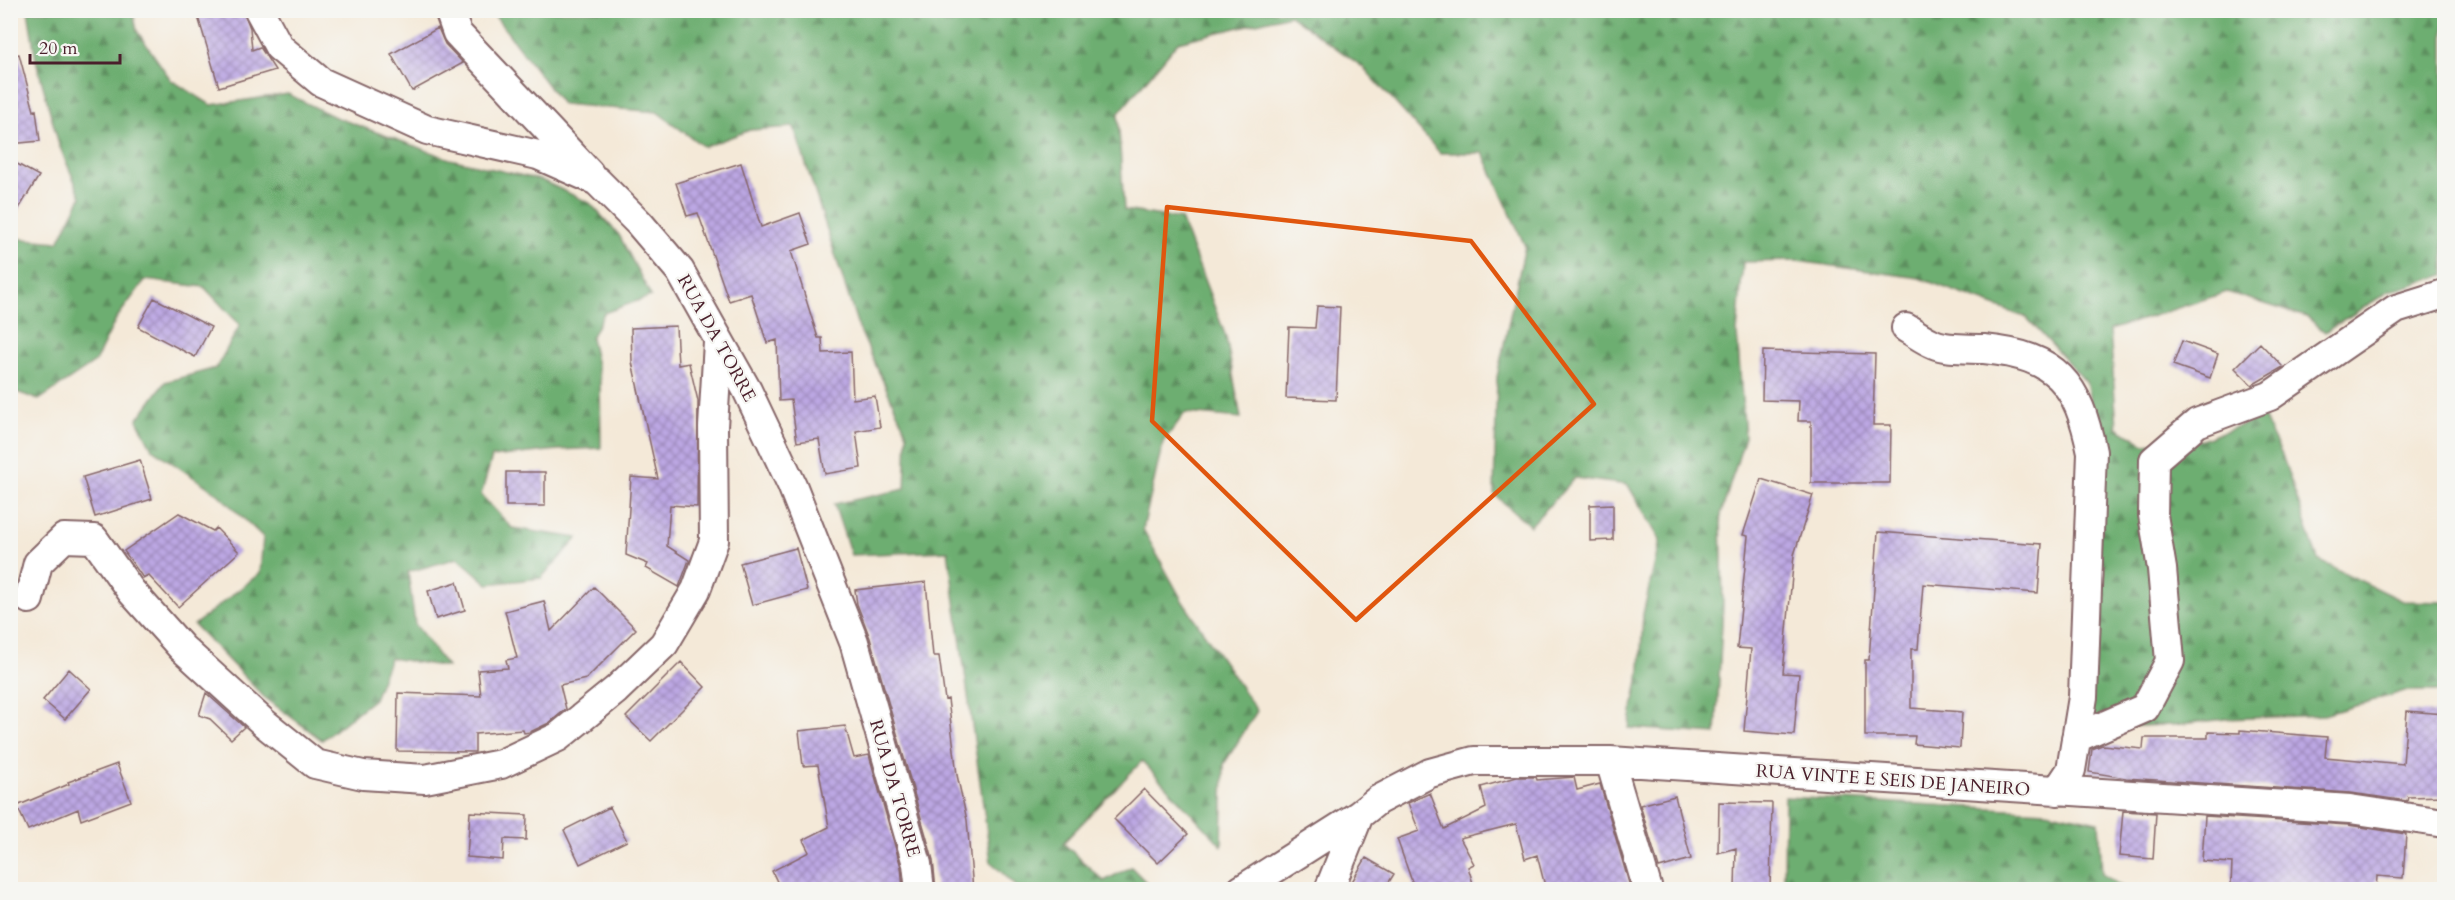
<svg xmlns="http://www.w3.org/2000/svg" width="2455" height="900" viewBox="0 0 2455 900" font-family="Cardo,serif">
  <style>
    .forest { fill: url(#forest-firs); stroke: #5c664e; stroke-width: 1.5 }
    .building { fill: url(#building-cross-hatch) }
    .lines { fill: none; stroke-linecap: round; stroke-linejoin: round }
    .minor-casing { stroke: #866668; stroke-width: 32 }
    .minor { stroke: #fff; stroke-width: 28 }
    .marked { fill: none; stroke: #e0560e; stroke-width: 4.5; stroke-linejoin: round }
    .labels { text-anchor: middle; stroke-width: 4.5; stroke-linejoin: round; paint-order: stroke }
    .street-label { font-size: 18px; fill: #4a1f2b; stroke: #f6f6f2 }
  </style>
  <defs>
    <pattern id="forest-firs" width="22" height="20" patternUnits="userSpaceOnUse" patternTransform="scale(1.5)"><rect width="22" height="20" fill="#6dae71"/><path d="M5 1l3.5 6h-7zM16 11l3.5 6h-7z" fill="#5c8d5d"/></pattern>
    <pattern id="building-cross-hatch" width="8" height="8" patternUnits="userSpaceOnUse" patternTransform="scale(1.5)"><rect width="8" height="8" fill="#bca7e3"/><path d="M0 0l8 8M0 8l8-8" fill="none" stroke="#9b87b8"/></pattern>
  </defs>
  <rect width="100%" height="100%" fill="#f6f6f2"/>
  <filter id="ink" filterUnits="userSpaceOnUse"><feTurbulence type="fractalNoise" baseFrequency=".0167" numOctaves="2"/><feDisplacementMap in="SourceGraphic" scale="12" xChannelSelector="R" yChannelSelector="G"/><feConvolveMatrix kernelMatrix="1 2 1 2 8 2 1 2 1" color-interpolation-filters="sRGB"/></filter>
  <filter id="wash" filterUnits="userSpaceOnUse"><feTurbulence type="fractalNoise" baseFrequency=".008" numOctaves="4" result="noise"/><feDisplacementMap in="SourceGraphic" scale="24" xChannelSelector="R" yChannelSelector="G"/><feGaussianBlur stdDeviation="1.35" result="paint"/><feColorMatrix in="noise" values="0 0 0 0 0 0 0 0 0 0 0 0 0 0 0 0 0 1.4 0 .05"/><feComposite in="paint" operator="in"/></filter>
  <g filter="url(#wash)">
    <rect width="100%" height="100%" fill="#f4e9d8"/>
    <path class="forest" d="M28,11h105l4,20 34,49 40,25 77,-11 47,23 115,42 91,21 49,23 29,32 32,61 -47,17 -13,25 9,42 1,68 -43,2 -66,7 -11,38 31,33 66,10 -37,40 -53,6 -30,-26 -50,14 7,52 32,43 -57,-9 -16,41 -52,41 -58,-43 -70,-72 66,-52 3,-36 -45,-43 -66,-45 -15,-29 28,-38 51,-14 24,-43 -36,-38 -59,-7 -29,39 -21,43 -56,38 -28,-10v-157l3,5 44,4 23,-45 -22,-52 -23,-85z
      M491,11h1953v264l-56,17 -63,40 -18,-15 -80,-25 -117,38 7,97 27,17 58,-4 61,-23 19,38 36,105 84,41 42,1v89h-39l-81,24 -98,4 -53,6 -88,2 19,-262 -18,-83 -59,-64 -108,-40 -122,-17 -54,1 -6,71 8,104 -24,77 2,92 -7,128 -87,-6 11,-58 3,-56 17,-74 -32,-55 -53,-7 -45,48 -36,-32 3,-117 28,-131 -42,-93h-43l-76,-85 -74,-53 -112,27 -60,72 6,96 57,9 45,118 15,81 -56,-5 -22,29 -20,87 40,73 74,109 -33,53 -2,82 -80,-85 -79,82 41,38 27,-14 22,22h-134l-28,-27 -43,-311 -97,4 -17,-51 71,-15 2,-55 -49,-108 -64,-199 -44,3 -46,17 -47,-35 -95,-8z
      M1785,797l261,14 53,11 3,52 23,15h-341z"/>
    <g id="blocks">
      <path class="building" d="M196,10h47l7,18 2,22 8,-3 15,23 -56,17z
        M438,28l7,16 18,19 -51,28 -21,-37z
        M19,54l15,57 2,-1 4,31 -30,3v-89z
        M10,160l29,16 -29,47z
        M741,163l20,64 39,-14 11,31 -20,7 27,87h4l1,15 28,-1 2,47 22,-3 5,31 -24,4 5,37 -36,6 -6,-35 -22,3 -6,-42 -12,1 -2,-61 -10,3 -16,-49 -22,7 -31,-88 -11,3 -11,-33z
        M154,298l57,29 -16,30 -57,-30z
        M1317,306l23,1 -4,93 -50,-2 3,-71 26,1z
        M676,326l2,39 11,-2 9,38 -1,106 -27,-2 -3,41 22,14 -10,27 -33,-19 2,-4 -22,-9 5,-78 27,2 -26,-117 -1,-34z
        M2182,341l36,13 -8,24 -37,-13z
        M2260,343l23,24 -31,18 -17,-17z
        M1763,351l112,3 -2,71h18l-1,58h-79v-62h-13l1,-20 -37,-1z
        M140,460l12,39 -57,18 -12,-40z
        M506,472h39v34h-39z
        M1761,479l52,16 -19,60 -11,118 16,1 -5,61 -50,-4 7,-82 -14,-1 11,-112 -5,-1z
        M1613,504v36l-23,1v-36z
        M179,513l34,18 3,-3 23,24 -61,55 -30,-32 -5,3 -19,-27z
        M1878,532l164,12 -4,49 -115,-9 -5,65h-7v59l51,4 -2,36 -46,-4 1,-8h-50v-76h4z
        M796,548l11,42 -55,15 -12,-42z
        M457,582l8,28 -29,9 -8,-28z
        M926,582l7,74h6l6,44 3,-1 9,76 10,45 6,70h-37l-3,-30 -63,-222 -13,-34 -2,-14z
        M594,587l42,42 -50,50 -26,6 6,24 -17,14 -19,9 -6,1 -1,-3 -48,4v18l-78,-1 1,-58 83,3 -3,-26 30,-2 -2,-8 11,-2 -12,-47 39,-10 7,30z
        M681,662l24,25 -54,54 -25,-24z
        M69,669l22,20 -26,30 -22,-19z
        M206,693l38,34 -13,12 -21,-20 -11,-4z
        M2407,711l38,3v82l-37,1 -1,4 -56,-8 -225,-15 -37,-6 3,-23 10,-4 41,4 1,-11h64v-6l32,1v-3l87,7 -2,20 78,7z
        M845,726l9,32 15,-3 32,112 2,23h-122l-9,-19 37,-19 -6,-12 26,-13 -11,-62 -15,1 -4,-35z
        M117,764l14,37 -50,19 -3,-11 -50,21 -11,-24 52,-22 -1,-2z
        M1517,777h19l1,3 37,-3 3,13 23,-6 31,106h-85l-9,-35 -12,4 -9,-35 -56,14 14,26 -6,3 7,23h-60l-18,-51 22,-8 -11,-28 22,-10 14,36 42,-21 -5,-21z
        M1144,789l44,45 -30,29 -44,-44z
        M1675,796l16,63 -32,9 -19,-63z
        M1719,802l53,1 -2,87h-35l1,-42 -18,5z
        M610,807l17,34 -47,23 -16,-34z
        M2123,811l33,2 -3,46 -34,-3z
        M470,812l57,3 -1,25 -22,-1 -1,21 -36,-3z
        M2205,816l143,9 58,9 -3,44 -26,-2 -1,14h-55l-90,-6 1,-21 -30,-2z
        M1366,858l28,16 -10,16h-37z"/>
    </g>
  </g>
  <g filter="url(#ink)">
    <use href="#blocks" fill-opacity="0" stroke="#866668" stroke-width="1.5"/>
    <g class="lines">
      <defs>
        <path id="minor" d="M259,10l20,37 42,35 106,48 111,25 59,26 42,42 41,48 67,119 45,95 62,157 63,222 3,26
          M449,10l8,23 132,140
          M1906,328c9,5 18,12 28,16 13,6 35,4 50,5 73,7 94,34 108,103l-9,245 -12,73 -14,21
          M29,599l9,-36 26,-25 30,1 37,52 51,57 82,75 51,41 48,11 62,4 76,-15 57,-27 58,-47 48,-46 32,-54 18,-49 -1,-114 5,-85
          M2076,738l69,-30 25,-47 -8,-92 -9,-54 1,-55 43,-37 73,-27 126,-87 48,-15
          M1610,761l38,129
          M1241,890l118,-75 19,-15 52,-27 44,-12h136l740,48 94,14
          M1329,890l30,-75"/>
      </defs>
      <use href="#minor" class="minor-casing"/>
      <use href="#minor" class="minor"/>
    </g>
  </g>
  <path class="marked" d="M1167,207l304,34 123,163 -238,216 -204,-199z"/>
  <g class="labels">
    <g class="street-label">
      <text transform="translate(717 338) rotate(61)" y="6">RUA DA TORRE</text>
      <text transform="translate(1893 780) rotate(4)" y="6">RUA VINTE E SEIS DE JANEIRO</text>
      <text transform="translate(895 788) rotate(74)" y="6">RUA DA TORRE</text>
    </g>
  </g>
  <rect width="2455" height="900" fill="none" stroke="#f6f6f2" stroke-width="36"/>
  <path d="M30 54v9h90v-9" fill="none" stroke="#4a1f2b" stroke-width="3"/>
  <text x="39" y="54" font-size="18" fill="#4a1f2b" stroke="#f6f6f2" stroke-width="4.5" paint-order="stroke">20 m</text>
</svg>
